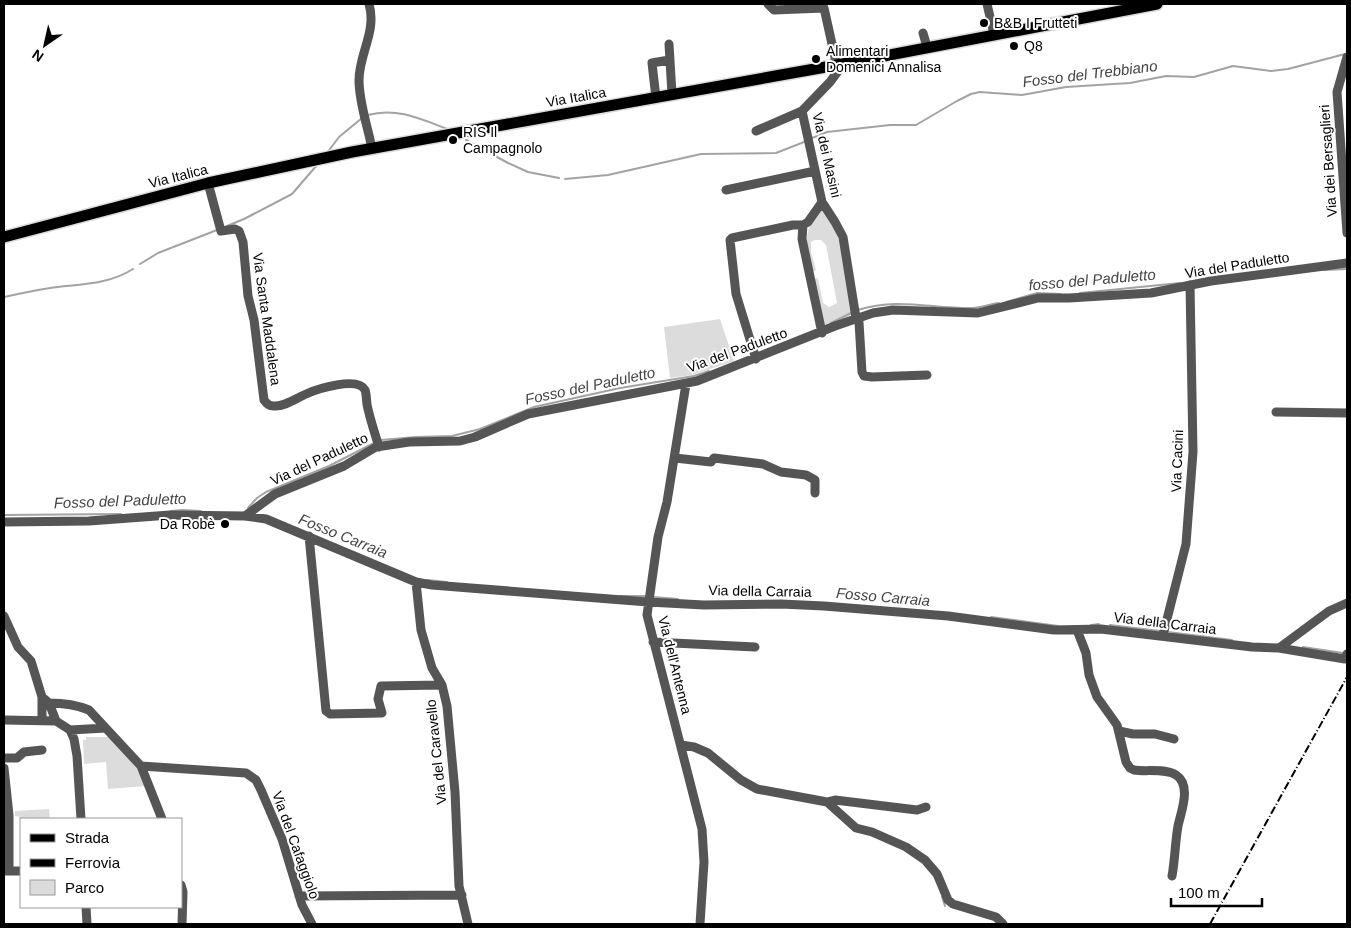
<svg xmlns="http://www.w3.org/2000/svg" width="1351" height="928" viewBox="0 0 1351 928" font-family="Helvetica,sans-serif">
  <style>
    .green { fill: #dcdcdc }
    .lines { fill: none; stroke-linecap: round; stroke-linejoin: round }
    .stream { stroke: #a3a3a3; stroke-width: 2 }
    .major-casing { stroke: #dbdbdb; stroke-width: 14 }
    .minor { stroke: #555; stroke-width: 9 }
    .major { stroke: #000; stroke-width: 11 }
    .rail { stroke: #000; stroke-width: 2; stroke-dasharray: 8 2.5 1 2.5; stroke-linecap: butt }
    .poi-dot { fill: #000; stroke: #fff; stroke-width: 2 }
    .labels { text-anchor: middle; stroke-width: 4; stroke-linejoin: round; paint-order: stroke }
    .poi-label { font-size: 14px; fill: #000; stroke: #fff; text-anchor: start }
    .street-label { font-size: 14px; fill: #000; stroke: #fff }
    .water-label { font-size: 15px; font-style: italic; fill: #444; stroke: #fff }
  </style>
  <rect width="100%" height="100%" fill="#fff"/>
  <path class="green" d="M821,210c23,16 27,77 32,104l-29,15 -10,-50 4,-1 5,25 6,4 8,-4 -11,-58 -5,-5h-6l-4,2v10l5,18 -2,1 -3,-1c-5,-24 -9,-41 10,-60z
    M720,319l14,42 -42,14 -22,3 -6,-51z
    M86,737h23l28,31 9,18 -38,3 -2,-27 -22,2 -1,-24h3z
    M49,809l1,10h-29l-1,23v-25l-5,-1v-5z"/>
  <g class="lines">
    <path class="stream" d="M368,115c28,-8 53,4 79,14
      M812,138l15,-6 63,-7h26l41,-24 14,-7 9,-2 42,3 44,-8 64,-4 36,-7 28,1 39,-11 38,5 17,-2 57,-15
      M466,140l42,23 20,9 31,6
      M327,153l12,-16 23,-19
      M565,179l43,-4 93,-21 75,-1 28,-11
      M227,226l17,-7 48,-25 25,-29
      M140,264l18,-11 59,-23
      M1324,270l23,-1
      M1080,293l100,-10
      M4,297c15,-3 31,-7 46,-9 29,-4 58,-3 83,-19
      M1006,302l31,-9 23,1
      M858,310c40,-13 75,-1 115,-2 8,0 17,-4 26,-5
      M831,323l20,-10
      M381,440l35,-3 36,-1 28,-7 54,-22 86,-19 74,-12 15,-5
      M248,508l9,-10 9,-6 63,-26 45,-23
      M171,511l11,-1 19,1
      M4,515l117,-1
      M427,580l20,2
      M620,596h25
      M653,597l25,2
      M991,617l67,9
      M1091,625l8,-1
      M1110,625l50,6
      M1168,632l64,8
      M1303,647l40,6
      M942,897l3,9"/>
    <defs>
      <path id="major" d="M4,237l204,-54 144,-31 485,-87 320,-61"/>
    </defs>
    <use href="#major" class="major-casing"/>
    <path class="minor" d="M369,4c8,27 -10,50 -10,76 0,23 9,47 13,69
      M768,4l6,6 50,-2 14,63 -8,11 -28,29 20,91 13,20 8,15 13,81 3,4 3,50 2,4 8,1 55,-2
      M987,4l7,30
      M923,33l4,14
      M669,44l3,50
      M1347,57l-10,35 10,141
      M656,98l-4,-35 17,-3
      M756,131l46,-20
      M208,183l13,48 14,-2 4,2 4,11 5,54 6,24 10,80c3,4 5,6 10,6 10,1 23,-8 32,-12 11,-5 52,-18 59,-4 2,5 1,13 3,19 3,13 7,25 11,38
      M726,190l89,-19
      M803,225l-1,14 20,94
      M756,359l-20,-65 -6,-54 2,-2 61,-13h10l5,-3 14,-20
      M686,384l-19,118 -9,35 -11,78 55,214 2,33 -4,62
      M1276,412l71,1
      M675,458l36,4 3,-4 49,6 18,8 25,3 9,5v13
      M245,516l30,-22 69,-28 32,-19 33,-5 51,-1 15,-4 53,-23 169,-33 138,-55 38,-13 20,-3 85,3 60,-15h31l82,-5 60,-12 136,-18
      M4,522l85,-1 81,-6 75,1 21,3 150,63 16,3 216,17 56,3 77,-1 43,2 124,10 106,14 47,-1 151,18 27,1 66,11 2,-5
      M309,536l17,175 4,3 52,-1 -4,-14 3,-13 61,-1
      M416,582l5,48 11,38 10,17 5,21 8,86 4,94 9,38
      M4,616l14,31 13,14 11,36 7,6c13,0 28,2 40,7l52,56 105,7 10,7 5,10 21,49 20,66 10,19
      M1077,630l9,23 3,22 8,22 20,28 9,37 4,6 4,2c12,2 31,-2 42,5 16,10 5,37 2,51 -3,17 -3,34 -6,50
      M1163,635l23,-91 7,-92 -3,-167
      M653,642l102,5
      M1279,648l50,-37 18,-8
      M49,703l7,18 14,9 4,9 3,17 4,63
      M4,720l52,1
      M40,720l2,-2v-21
      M70,730l36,-2
      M1119,731l14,3h22l19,5
      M681,745l13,2 14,6 33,27 16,9 70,13 29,26 16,4 34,15 19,13 12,14 11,26 5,4 43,13 7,7
      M4,758h13l7,-6 18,-2
      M141,766l21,53
      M4,768l5,47v56
      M827,802l8,-2 82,10 9,-3
      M4,871h17
      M181,885l2,7 -1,32
      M299,896l163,-1
      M86,907l1,17"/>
    <use href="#major" class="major"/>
    <path class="rail" d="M1210,924l137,-247"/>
  </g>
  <g class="poi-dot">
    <circle cx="984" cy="23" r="5"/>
    <circle cx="1014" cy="46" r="5"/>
    <circle cx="816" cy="59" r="5"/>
    <circle cx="453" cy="140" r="5"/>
    <circle cx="225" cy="524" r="5"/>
  </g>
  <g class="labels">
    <g class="poi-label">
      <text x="994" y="28">B&amp;B I Frutteti</text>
      <text x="1024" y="51">Q8</text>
      <text x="826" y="56">Alimentari<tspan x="826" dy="16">Domenici Annalisa</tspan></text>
      <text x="463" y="137">RIS Il<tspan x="463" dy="16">Campagnolo</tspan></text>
      <text x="215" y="529" text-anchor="end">Da Robè</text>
    </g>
    <g class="street-label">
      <text transform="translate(576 97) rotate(-10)" y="5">Via Italica</text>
      <text transform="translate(827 155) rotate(77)" y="5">Via dei Masini</text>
      <text transform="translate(1328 161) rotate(-94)" y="5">Via dei Bersaglieri</text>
      <text transform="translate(178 176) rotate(-14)" y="5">Via Italica</text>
      <text transform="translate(1237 265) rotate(-9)" y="5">Via del Paduletto</text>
      <text transform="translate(267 319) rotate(82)" y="5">Via Santa Maddalena</text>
      <text transform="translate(737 350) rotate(-20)" y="5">Via del Paduletto</text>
      <text transform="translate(319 459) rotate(-25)" y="5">Via del Paduletto</text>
      <text transform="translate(1177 461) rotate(-88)" y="5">Via Cacini</text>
      <text transform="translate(760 591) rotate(1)" y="5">Via della Carraia</text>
      <text transform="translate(1165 623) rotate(7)" y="5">Via della Carraia</text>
      <text transform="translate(675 665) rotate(76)" y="5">Via dell'Antenna</text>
      <text transform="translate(436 752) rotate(-96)" y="5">Via del Caravello</text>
      <text transform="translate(296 845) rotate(70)" y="5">Via del Cafaggiolo</text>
    </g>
    <g class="water-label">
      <text transform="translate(1090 74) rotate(-7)" y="5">Fosso del Trebbiano</text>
      <text transform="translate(1092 280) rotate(-5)" y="5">fosso del Paduletto</text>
      <text transform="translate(590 386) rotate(-12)" y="5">Fosso del Paduletto</text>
      <text transform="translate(120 501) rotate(-2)" y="5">Fosso del Paduletto</text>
      <text transform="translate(343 536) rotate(22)" y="5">Fosso Carraia</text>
      <text transform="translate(883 597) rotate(5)" y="5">Fosso Carraia</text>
    </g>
  </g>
  <rect width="1351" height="928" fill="none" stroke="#000000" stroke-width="10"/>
  <rect x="20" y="818" width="162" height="90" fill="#ffffff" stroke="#999999"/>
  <rect x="30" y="834" width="25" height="8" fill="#000000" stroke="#999999"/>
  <text x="65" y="843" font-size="15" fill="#000000">Strada</text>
  <rect x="30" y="859" width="25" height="8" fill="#000000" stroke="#999999"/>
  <text x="65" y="868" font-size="15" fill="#000000">Ferrovia</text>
  <rect x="30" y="880" width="25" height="15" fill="#dcdcdc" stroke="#999999"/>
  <text x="65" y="893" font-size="15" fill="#000000">Parco</text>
  <g transform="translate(45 45) rotate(214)" stroke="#ffffff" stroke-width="4" paint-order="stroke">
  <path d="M0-4L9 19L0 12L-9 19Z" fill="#000000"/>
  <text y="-8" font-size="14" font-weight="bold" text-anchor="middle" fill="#000000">N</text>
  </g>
  <path d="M1171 898v8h91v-8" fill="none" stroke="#000000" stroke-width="2.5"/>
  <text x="1178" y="898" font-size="15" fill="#000000" stroke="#ffffff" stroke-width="4" paint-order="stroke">100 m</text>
</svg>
